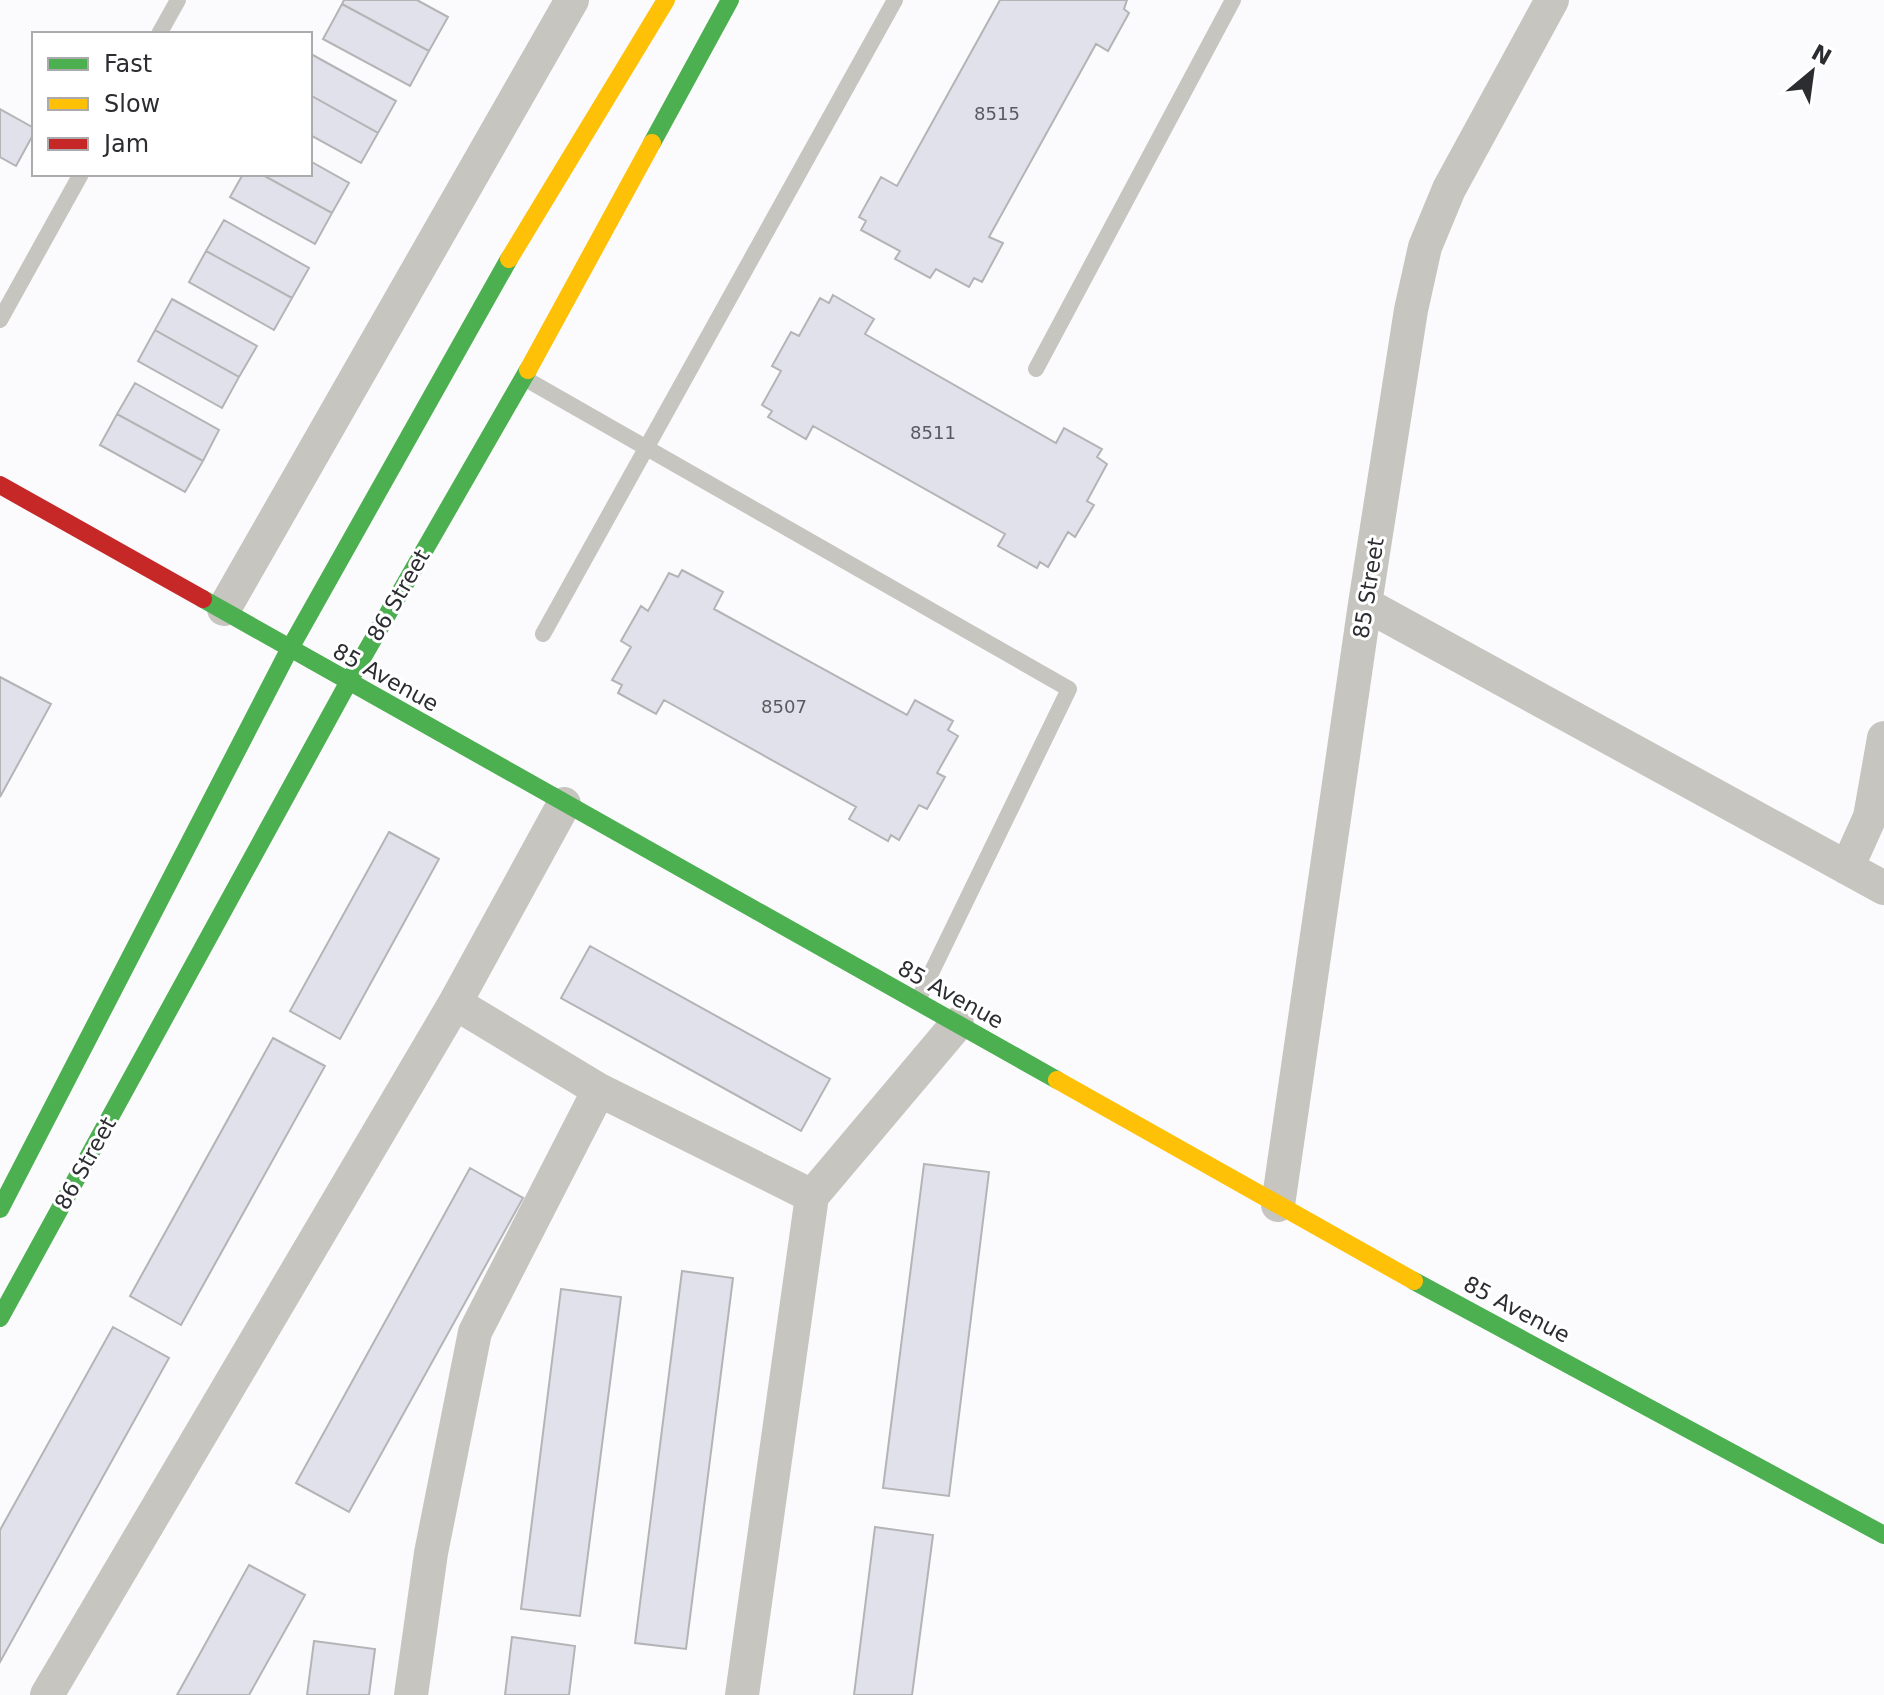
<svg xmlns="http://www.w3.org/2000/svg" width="1884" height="1695" viewBox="0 0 1884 1695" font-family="'DejaVu Sans',sans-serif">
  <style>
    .building { fill: #e0e1ea; stroke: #b4b4b6; stroke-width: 2 }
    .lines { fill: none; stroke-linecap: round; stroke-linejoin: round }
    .lane { stroke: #c7c5bf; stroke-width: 16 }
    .street { stroke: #c7c5bf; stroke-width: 34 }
    .fast { stroke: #4caf50; stroke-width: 18 }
    .slow { stroke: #ffc107; stroke-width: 18 }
    .jam { stroke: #c62828; stroke-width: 18 }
    .labels { text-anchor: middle; stroke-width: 6; stroke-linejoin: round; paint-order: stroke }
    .number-label { font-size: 18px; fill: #595a5f }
    .street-label { font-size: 22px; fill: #2c2d31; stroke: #fff }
  </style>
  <rect width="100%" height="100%" fill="#fbfbfe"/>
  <path class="building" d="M344,0h73l31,17 -19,34 -87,-47z
    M1000,0h127l-3,9 5,4 -21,38 -12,-7 -107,193 14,6 -21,39 -8,-4 -5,9 -33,-18 -6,9 -35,-19 5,-8 -39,-21 5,-9 -7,-4 22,-40 16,9z
    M342,4l87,47 -19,35 -87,-47z
    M311,54l85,47 -18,32 -68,-38z
    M310,95l68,38 -17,30 -51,-28z
    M0,109l34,19v5l-18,33 -16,-9z
    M310,161l39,22 -17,30 -71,-39h49z
    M243,174h18l71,39 -17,31 -85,-47z
    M224,220l85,48 -17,30 -86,-47z
    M206,251l86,47 -18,32 -85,-48z
    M833,295l41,24 -9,15 191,109 8,-15 38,21 -5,8 10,7 -20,37 7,4 -19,32 -7,-5 -20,35 -8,-5 -3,6 -39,-22 7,-12 -192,-108 -7,13 -38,-22 4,-6 -10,-6 19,-34 -9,-5 19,-34 8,4 21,-38 9,5z
    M172,299l85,47 -18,31 -84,-47z
    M155,330l84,47 -17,31 -84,-47z
    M135,383l84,47 -16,31 -86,-47z
    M117,414l86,47 -18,31 -85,-47z
    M682,570l41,22 -9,17 193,106 8,-15 38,21 -5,9 10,6 -21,37 8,4 -18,32 -8,-4 -20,35 -8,-5 -3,6 -39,-22 7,-12 -192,-107 -8,14 -38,-21 4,-8 -10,-5 19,-33 -10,-6 20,-35 7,5 21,-38 9,4z
    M0,677l51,27 -51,93z
    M389,832l50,27 -99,180 -50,-28z
    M590,946l240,133 -29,52 -240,-133z
    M273,1038l52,28 -144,259 -51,-29z
    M924,1164l65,8 -40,324 -66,-8z
    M470,1168l53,30 -174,314 -53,-29z
    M682,1271l51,7 -47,371 -51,-6z
    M561,1289l60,8 -41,319 -59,-7z
    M113,1327l56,31 -169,304v-132z
    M875,1527l58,8 -21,160h-58z
    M249,1565l56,30 -56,100h-72z
    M512,1637l63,9 -6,49h-64z
    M314,1641l61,8 -6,46h-62z"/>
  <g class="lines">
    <path class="lane" d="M159,34l19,-34
      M0,320l81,-146
      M1036,369l197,-369
      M524,378l545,311 -151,311
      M543,634l352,-634"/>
    <path class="street" d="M1365,604l519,284
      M224,609l348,-609
      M1847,868l23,-51 14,-79
      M455,1003l144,87 213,106 -70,499
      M812,1196l145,-172
      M1278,1205l87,-601 46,-294 14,-63 24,-58 103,-189
      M47,1695l408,-692 109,-199
      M411,1695l20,-142 44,-221 124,-242"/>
    <path class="fast" d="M652,143l78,-143
      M203,599l854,481
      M0,1209l289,-559 220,-391
      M1414,1281l470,254
      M0,1318l348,-635 180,-313"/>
    <path class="slow" d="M509,259l157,-259
      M528,370l124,-227
      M1057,1080l357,201"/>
    <path class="jam" d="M0,485l203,114"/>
  </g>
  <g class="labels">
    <g class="number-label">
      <text x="997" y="120">8515</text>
      <text x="933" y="439">8511</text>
      <text x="784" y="713">8507</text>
    </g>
    <g class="street-label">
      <text transform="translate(1368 588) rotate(-81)" y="8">85 Street</text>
      <text transform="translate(398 595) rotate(-60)" y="8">86 Street</text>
      <text transform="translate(386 677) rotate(29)" y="8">85 Avenue</text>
      <text transform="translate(951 994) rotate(29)" y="8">85 Avenue</text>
      <text transform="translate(85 1163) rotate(-61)" y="8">86 Street</text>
      <text transform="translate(1517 1309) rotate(28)" y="8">85 Avenue</text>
    </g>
  </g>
  <rect x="32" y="32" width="280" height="144" fill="#ffffff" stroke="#ababad" stroke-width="2"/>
  <rect x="48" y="58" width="40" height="12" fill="#4caf50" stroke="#ababad" stroke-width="2"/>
  <text x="104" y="72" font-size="24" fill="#2c2d31">Fast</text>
  <rect x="48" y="98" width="40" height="12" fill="#ffc107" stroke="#ababad" stroke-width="2"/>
  <text x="104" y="112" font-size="24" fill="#2c2d31">Slow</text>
  <rect x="48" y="138" width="40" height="12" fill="#c62828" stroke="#ababad" stroke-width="2"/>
  <text x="104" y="152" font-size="24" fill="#2c2d31">Jam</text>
  <g transform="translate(1812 72) rotate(29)" stroke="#ffffff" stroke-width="6" paint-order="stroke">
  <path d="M0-6L14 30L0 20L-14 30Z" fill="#2c2d31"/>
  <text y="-12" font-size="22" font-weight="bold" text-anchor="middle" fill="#2c2d31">N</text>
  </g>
</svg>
